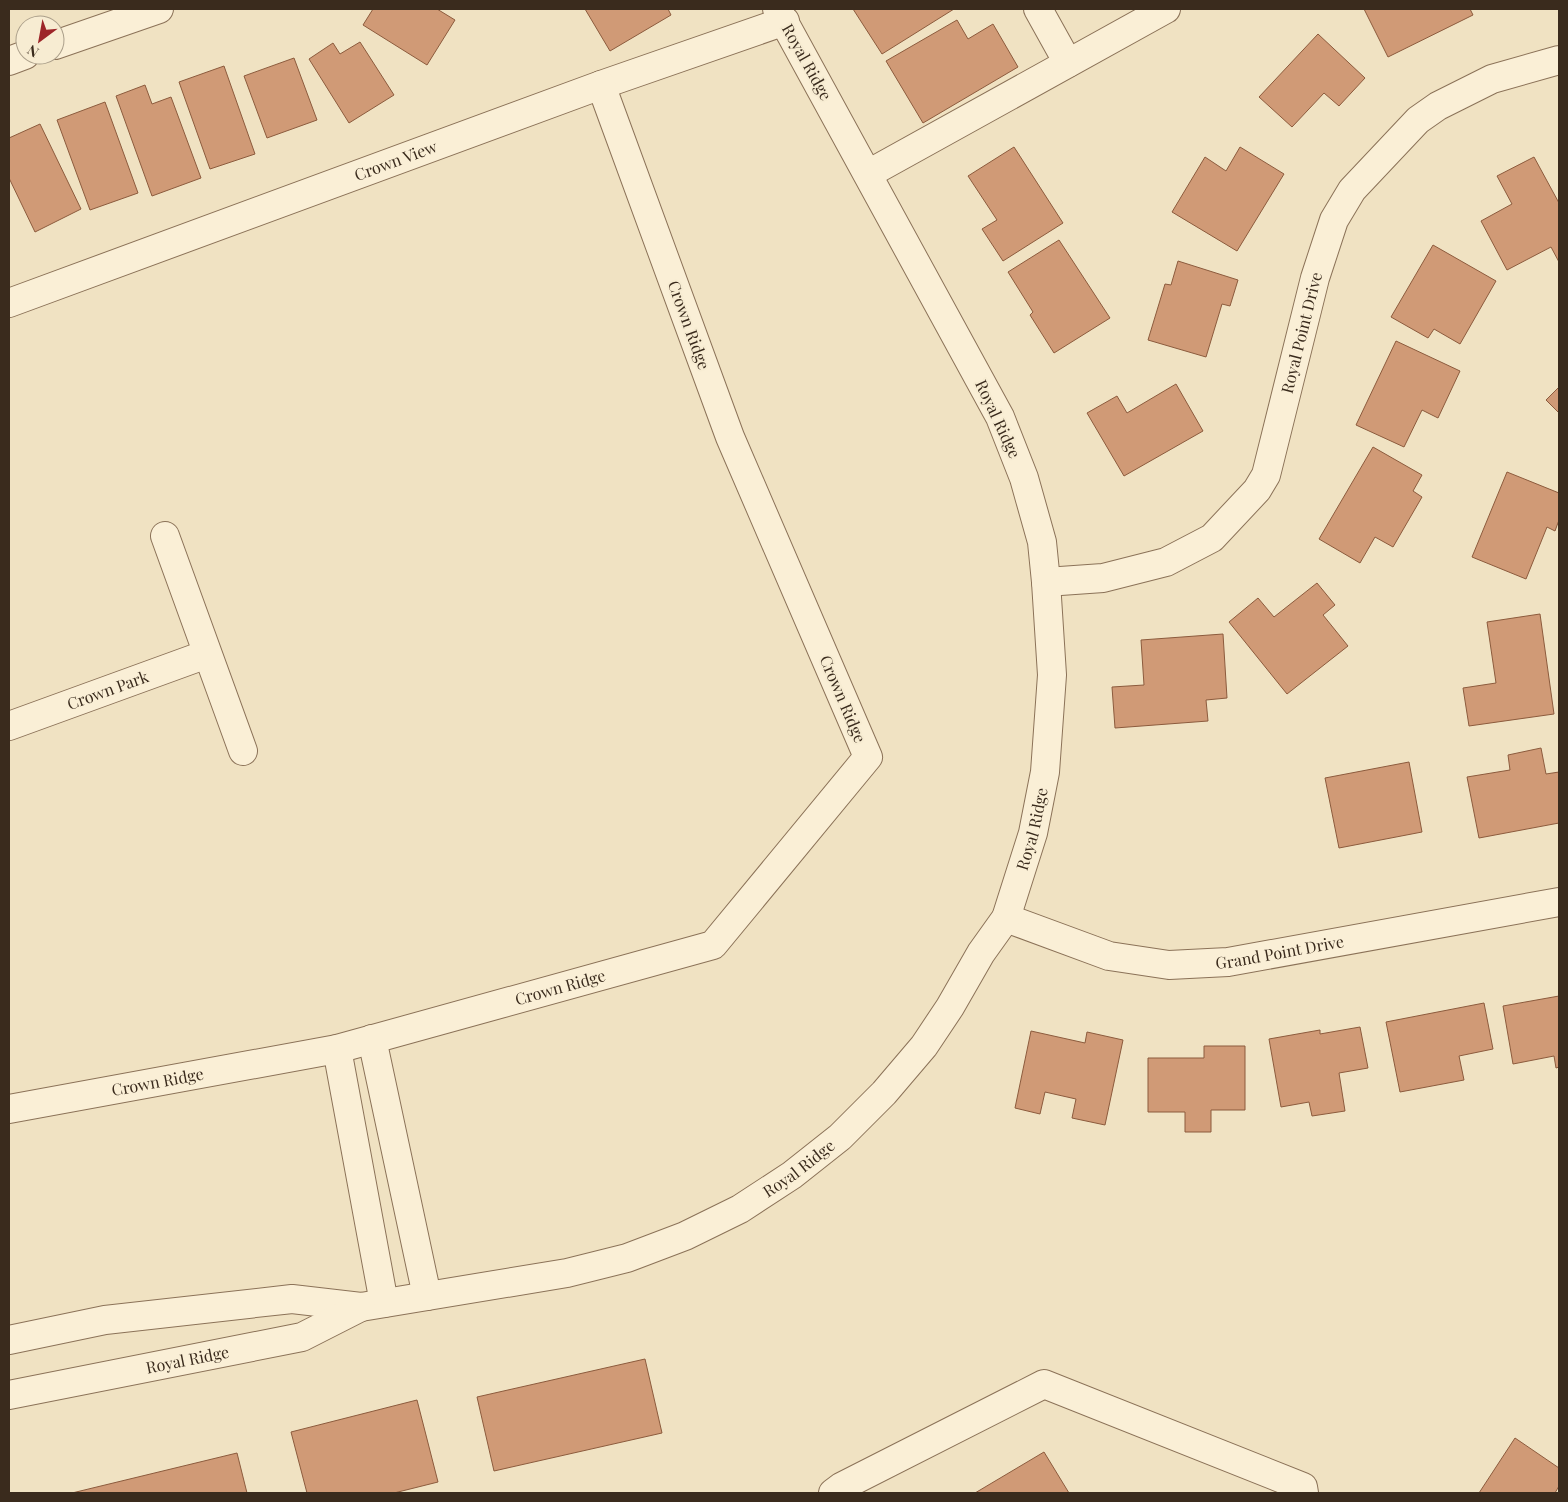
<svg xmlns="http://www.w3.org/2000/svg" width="1568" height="1502" viewBox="0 0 1568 1502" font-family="'Playfair Display',serif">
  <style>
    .building { fill: #d09a76; stroke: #8c5b3d }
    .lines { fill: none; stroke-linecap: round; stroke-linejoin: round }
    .minor-casing { stroke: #8b7258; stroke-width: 30 }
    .minor { stroke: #faefd6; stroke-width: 28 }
    .labels { text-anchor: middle; stroke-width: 4; stroke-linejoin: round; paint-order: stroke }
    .street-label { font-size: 16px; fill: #3a2b1d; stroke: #f7ecd2 }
  </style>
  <rect width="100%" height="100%" fill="#f0e2c2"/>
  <path class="building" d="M373,9h64l18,11 -28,45 -64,-40z
    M585,9h83l3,6 -61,36z
    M853,9h101l-72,45z
    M1364,9h106l3,6 -85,42z
    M957,20l11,19 25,-15 25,43 -95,56 -37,-62z
    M1318,34l47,44 -26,28 -15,-13 -32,34 -33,-30z
    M360,42l34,53 -45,28 -40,-64 24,-16 7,11z
    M294,58l23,62 -50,18 -23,-62z
    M224,66l31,88 -45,15 -31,-87z
    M145,85l7,19 19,-7 30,81 -49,18 -36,-100z
    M105,102l33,91 -48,17 -33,-90z
    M40,124l41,85 -46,23 -26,-54v-40z
    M1014,147l49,76 -60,38 -21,-32 15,-9 -29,-44z
    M1240,147l44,27 -47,77 -65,-39 33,-55 21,14z
    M1534,157l25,46v59l-8,-15 -44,23 -26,-49 31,-17 -15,-28z
    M1059,240l51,78 -56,35 -24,-38 3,-3 -25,-40z
    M1433,245l63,36 -36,63 -26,-15 -6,9 -37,-21z
    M1178,261l60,19 -8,26 -8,-2 -16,53 -58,-17 17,-56 6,1z
    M1396,341l64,30 -22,47 -16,-8 -18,37 -48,-22z
    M1176,384l27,47 -79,45 -37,-63 30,-17 10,17z
    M1559,387v26l-13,-13z
    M1373,447l49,28 -9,16 9,6 -29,50 -18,-10 -15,26 -41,-24z
    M1507,472l52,21v27l-4,11 -8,-4 -21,52 -54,-22z
    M1317,583l18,22 -12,10 25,31 -61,48 -58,-72 29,-24 16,19z
    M1540,614l14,100 -85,12 -6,-38 33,-5 -9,-61z
    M1223,634l4,64 -21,2 2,21 -93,7 -3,-41 32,-2 -3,-45z
    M1541,748l5,26 13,-2v51l-80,15 -12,-61 43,-7 -2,-15z
    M1409,762l13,70 -83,16 -14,-70z
    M1559,996v71l-3,1 -2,-12 -41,8 -10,-58z
    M1484,1003l9,46 -34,7 5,24 -64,12 -14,-70z
    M1360,1027l8,41 -29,5 6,38 -33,5 -3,-14 -28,5 -12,-68 51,-9v4z
    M1031,1031l54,12 2,-11 36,8 -18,85 -33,-7 4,-19 -31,-7 -5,22 -25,-6z
    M1204,1046h41v64h-34v22h-26v-20h-37v-54h56z
    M645,1359l17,74 -168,38 -17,-74z
    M417,1400l21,82 -44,11h-87l-16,-61z
    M1515,1438l44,30v18l-4,7h-76z
    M1044,1452l25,41h-94z
    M237,1453l10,40h-175z"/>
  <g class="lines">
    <defs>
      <g id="minor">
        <path d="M1038,9l30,54"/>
        <path d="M55,45l104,-36"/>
        <path d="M9,61l16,-6"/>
        <path d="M868,174l298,-165"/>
        <path id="s1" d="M9,303l592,-218 184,-64"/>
        <path d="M165,536l78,215"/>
        <path id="s2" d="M1046,582l57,-4 63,-16 46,-24 45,-48 9,-15 49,-197 19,-58 18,-30 66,-70 20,-14 54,-27 67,-19"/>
        <path id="s3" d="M9,726l198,-72"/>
        <path id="s4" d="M1006,918l103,38 60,9 59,-3 331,-60"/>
        <path d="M372,1039l55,257"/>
        <path d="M337,1049l47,254"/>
        <path id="s5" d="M9,1109l328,-60 376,-104 155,-188 -138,-320 -129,-352"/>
        <path id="s6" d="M9,1340l96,-20 187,-21 69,8 206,-34 60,-15 58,-22 55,-27 52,-34 48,-38 44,-44 40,-47 26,-39 31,-54 25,-35 27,-85 12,-61 7,-97 -6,-93 -4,-40 -18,-64 -24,-61 -223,-408"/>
        <path id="s7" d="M9,1395l293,-58 59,-30"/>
        <path d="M833,1493l8,-6 203,-103 259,103 1,6"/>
      </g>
    </defs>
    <use href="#minor" class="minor-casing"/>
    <use href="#minor" class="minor"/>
  </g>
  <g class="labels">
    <g class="street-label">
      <text transform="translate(807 62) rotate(61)" y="6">Royal Ridge</text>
      <text dy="6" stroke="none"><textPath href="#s1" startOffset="412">Crown View</textPath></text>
      <text transform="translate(689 325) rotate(70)" y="6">Crown Ridge</text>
      <text dy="6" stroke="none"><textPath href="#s2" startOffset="404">Royal Point Drive</textPath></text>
      <text transform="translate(998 419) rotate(65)" y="6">Royal Ridge</text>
      <text dy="6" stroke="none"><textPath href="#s3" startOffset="105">Crown Park</textPath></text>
      <text transform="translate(843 699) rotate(67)" y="6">Crown Ridge</text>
      <text dy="6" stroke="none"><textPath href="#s6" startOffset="1242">Royal Ridge</textPath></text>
      <text dy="6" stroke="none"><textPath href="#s4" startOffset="282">Grand Point Drive</textPath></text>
      <text dy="6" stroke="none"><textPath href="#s5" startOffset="565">Crown Ridge</textPath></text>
      <text dy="6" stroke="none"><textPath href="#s5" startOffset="151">Crown Ridge</textPath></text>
      <text dy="6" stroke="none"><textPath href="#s6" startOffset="821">Royal Ridge</textPath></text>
      <text dy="6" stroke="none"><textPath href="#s7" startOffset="182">Royal Ridge</textPath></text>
    </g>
  </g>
  <rect width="1568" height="1502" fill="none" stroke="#3a2b1d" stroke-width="20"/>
  <g transform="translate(40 40) rotate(212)"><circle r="24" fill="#f7ecd2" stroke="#ab9f8a"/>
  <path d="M0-4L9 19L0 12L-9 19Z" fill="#9d2528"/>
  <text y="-8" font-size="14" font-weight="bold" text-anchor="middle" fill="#3a2b1d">N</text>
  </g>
</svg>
